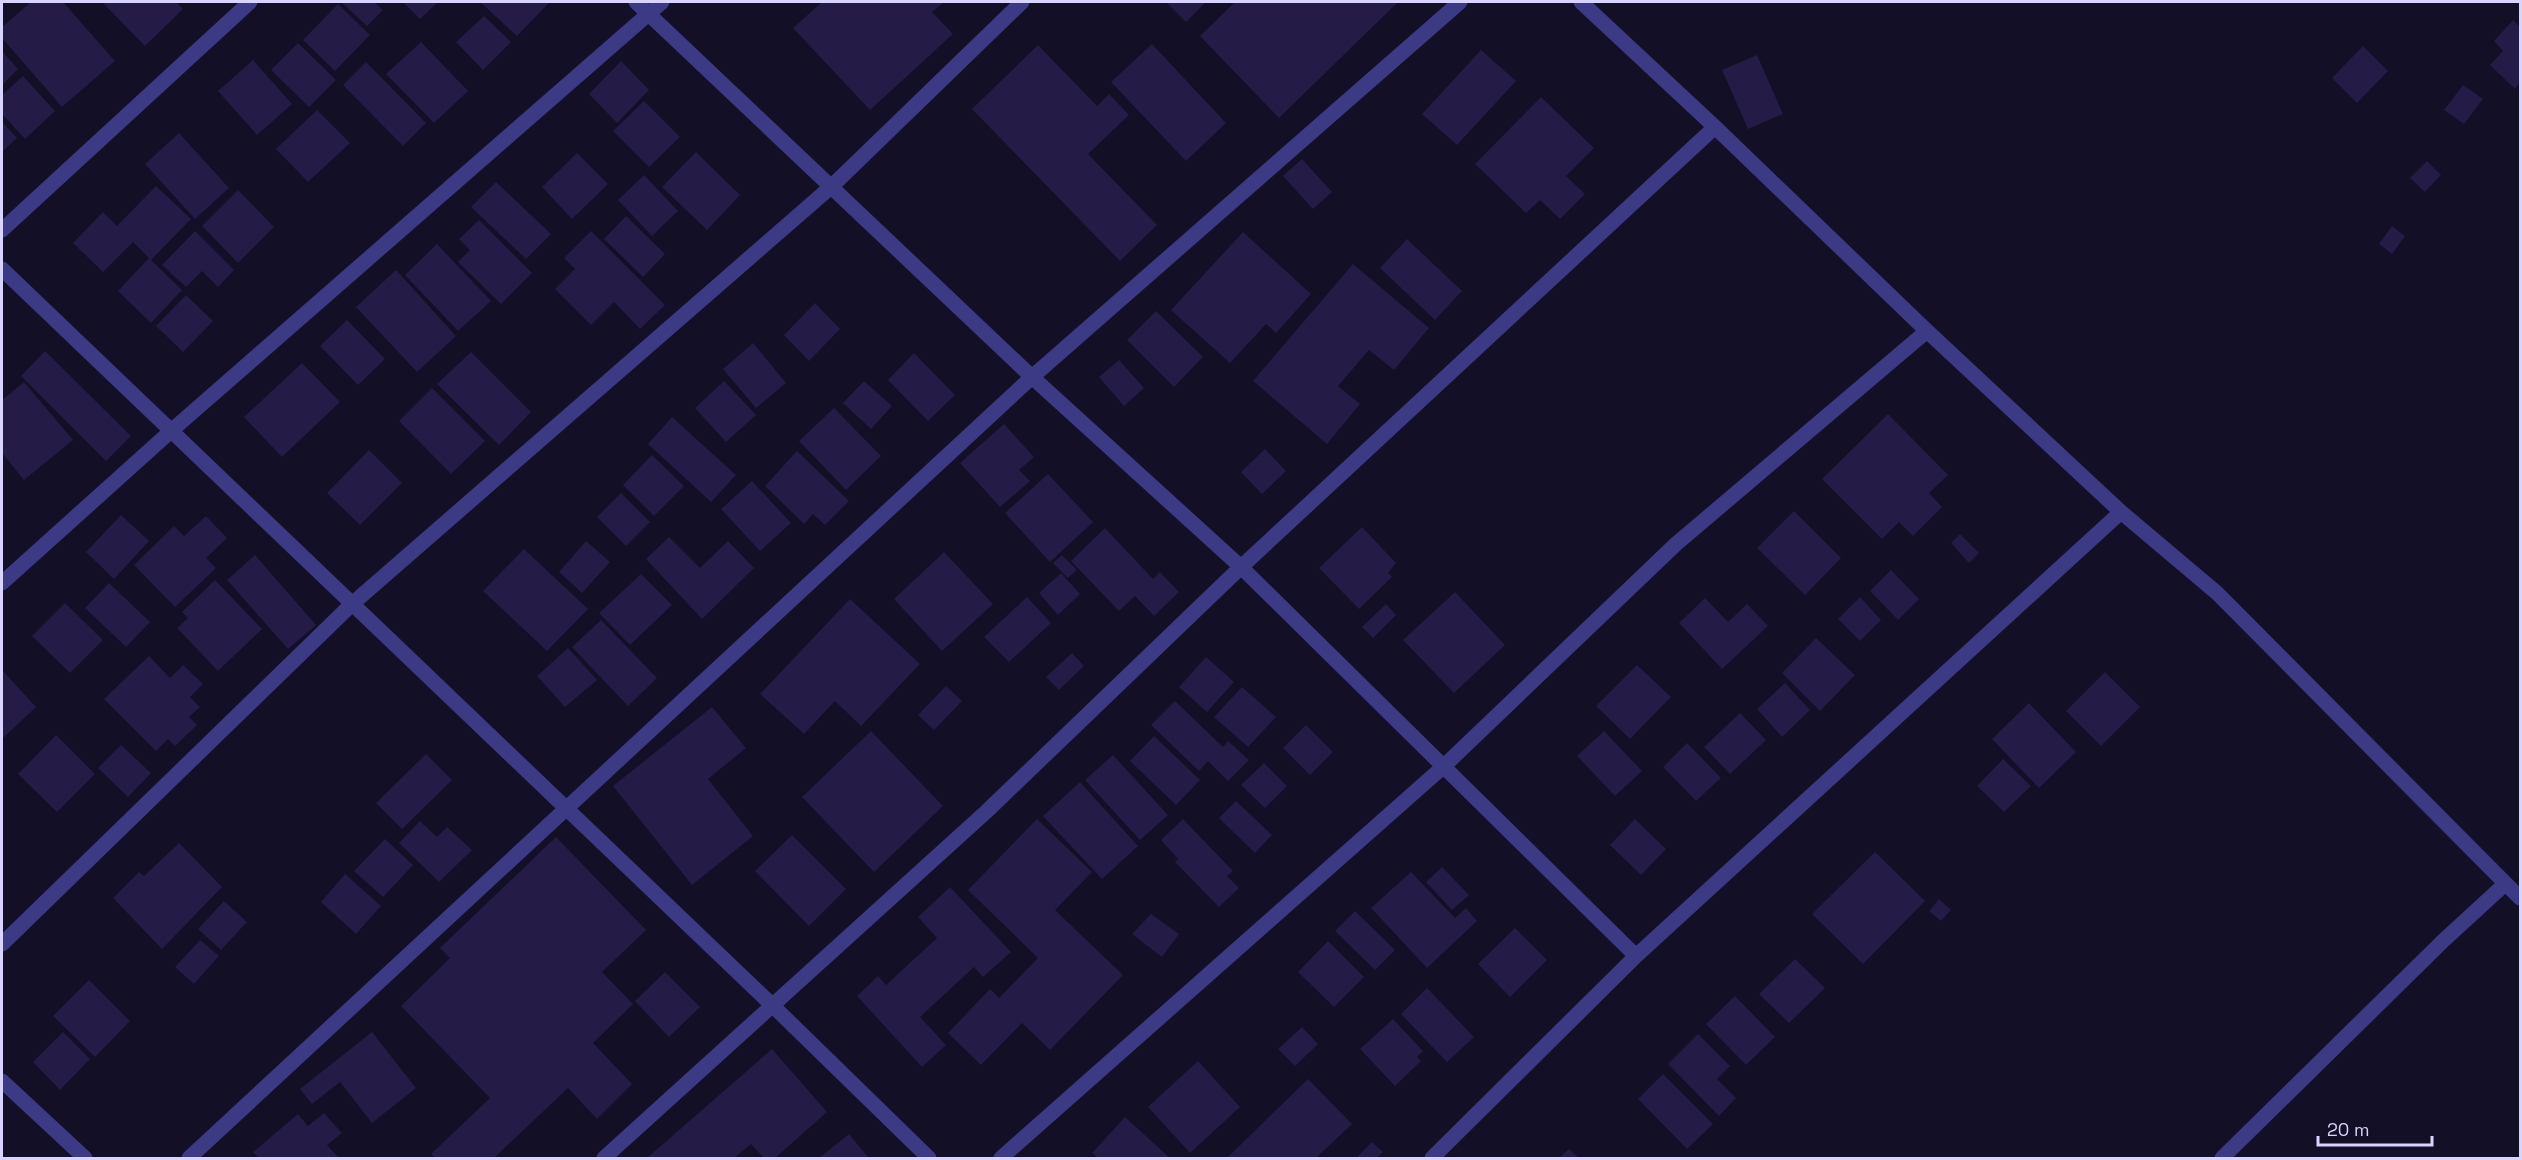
<svg xmlns="http://www.w3.org/2000/svg" width="2522" height="1160" viewBox="0 0 2522 1160" font-family="'Space Grotesk',sans-serif">
  <style>
    .building { fill: #241b47 }
    .lines { fill: none; stroke-linecap: round; stroke-linejoin: round }
    .minor { stroke: #3d3a85; stroke-width: 15 }
  </style>
  <rect width="100%" height="100%" fill="#130f26"/>
  <path class="building" d="M31,2h32l52,59 -53,46 -60,-69v-11z
    M102,2h74l7,7 -38,37z
    M341,2h33l9,8 -16,16z
    M403,2h35l-18,17z
    M480,2h70l-33,34z
    M822,2h122l-12,10 21,22 -83,76 -77,-82z
    M1166,2h40l-20,20z
    M1235,2h161l1,1 -118,115 -79,-82z
    M338,4l32,31 -35,36 -32,-31z
    M484,16l27,26 -28,28 -27,-28z
    M2513,20l7,7v55l-5,7 -25,-24 13,-14 -9,-10z
    M421,42l47,49 -34,32 -48,-49z
    M298,43l38,37 -27,27 -38,-37z
    M1152,44l74,79 -40,38 -75,-79z
    M1038,45l59,61 12,-12 20,21 -41,39 69,71 -37,36 -148,-152z
    M2363,46l25,25 -31,32 -25,-25z
    M1481,50l35,31 -59,64 -35,-31z
    M2,51l16,18 -16,16z
    M1757,55l26,59 -35,15 -26,-59z
    M253,60l39,44 -35,31 -39,-44z
    M621,61l28,29 -32,33 -28,-29z
    M366,62l60,61 -23,23 -60,-61z
    M23,76l32,35 -30,28 -23,-25v-19z
    M2463,85l20,14 -19,25 -20,-14z
    M1541,97l53,51 -28,28 19,18 -25,25 -20,-19 -14,13 -51,-49z
    M644,101l36,36 -31,30 -36,-36z
    M317,110l33,33 -42,39 -32,-33z
    M2,122l15,16 -15,14z
    M179,133l50,55 -34,31 -50,-55z
    M696,152l44,43 -33,35 -45,-43z
    M577,153l31,31 -36,35 -30,-32z
    M1302,159l30,33 -19,17 -30,-33z
    M2427,161l14,14 -16,17 -15,-14z
    M644,175l34,36 -26,25 -34,-36z
    M496,182l55,52 -25,25 -55,-52z
    M156,186l35,33 -40,41 31,30 -31,33 -33,-32 31,-33 -16,-16 -30,30 -30,-29 30,-31 14,14z
    M238,190l36,37 -36,36 -36,-37z
    M626,216l39,38 -22,23 -39,-38z
    M479,220l53,53 -31,31 -43,-42 12,-12 -11,-11z
    M2392,226l13,10 -13,18 -13,-10z
    M195,231l39,39 -16,17 -16,-16 -16,16 -24,-22z
    M591,231l74,74 -25,24 -26,-27 -23,23 -36,-36 20,-20 -11,-11z
    M1243,232l68,62 -35,39 -10,-9 -36,39 -59,-53z
    M1407,239l55,52 -27,29 -55,-52z
    M437,244l54,57 -33,30 -53,-56z
    M1353,264l76,64 -35,42 -25,-20 -31,36 22,18 -33,40 -74,-63z
    M396,270l60,66 -39,36 -61,-65z
    M186,295l27,26 -30,31 -27,-26z
    M815,303l25,26 -31,32 -25,-26z
    M1156,311l47,46 -29,30 -47,-47z
    M347,320l38,39 -27,26 -38,-39z
    M753,343l33,40 -30,25 -33,-39z
    M45,351l86,85 -25,25 -85,-85z
    M471,352l60,60 -32,33 -62,-61z
    M914,353l41,42 -27,26 -40,-41z
    M1119,360l25,28 -20,18 -25,-29z
    M302,363l38,39 -58,55 -38,-40z
    M724,381l32,34 -30,27 -31,-34z
    M864,381l28,25 -21,23 -28,-26z
    M24,382l49,58 -49,40 -22,-27v-53z
    M432,388l53,53 -34,33 -52,-53z
    M834,408l47,48 -35,34 -47,-49z
    M1888,414l60,61 -19,18 13,14 -29,29 -14,-14 -17,17 -60,-60z
    M672,417l64,58 -25,27 -63,-58z
    M1004,424l30,33 -15,13 11,11 -30,26 -40,-44z
    M1265,449l21,22 -24,23 -21,-22z
    M369,450l33,33 -42,42 -33,-32z
    M797,451l52,50 -24,24 -12,-11 -9,10 -39,-38z
    M652,455l32,31 -30,30 -31,-31z
    M1048,474l45,48 -43,40 -45,-49z
    M752,481l39,42 -31,28 -39,-42z
    M621,493l29,29 -24,24 -29,-29z
    M1794,511l47,47 -36,37 -48,-47z
    M121,515l28,26 -35,38 -28,-27z
    M206,516l21,22 -21,20 10,10 -41,39 -41,-42 40,-39 10,10z
    M1362,527l34,36 -8,10 4,4 -33,32 -40,-41z
    M1105,528l48,51 7,-7 19,20 -25,24 -19,-20 -16,15 -48,-50z
    M1960,534l19,19 -10,10 -18,-20z
    M669,537l31,31 28,-27 26,27 -52,51 -56,-60z
    M586,541l24,21 -28,31 -23,-21z
    M524,549l64,60 -41,42 -64,-60z
    M944,552l49,52 -51,47 -48,-52z
    M255,555l61,70 -28,24 -61,-69z
    M1062,555l15,15 -9,8 -15,-15z
    M1891,570l28,29 -21,21 -28,-29z
    M1061,573l19,21 -22,21 -19,-22z
    M641,574l31,31 -42,40 -31,-32z
    M215,580l47,49 -44,42 -41,-43 11,-10 -6,-6z
    M109,583l41,39 -24,25 -41,-39z
    M1455,592l50,53 -51,48 -51,-53z
    M1027,597l24,26 -42,39 -25,-25z
    M1860,597l21,23 -21,21 -22,-22z
    M1705,598l23,24 19,-18 21,22 -46,43 -43,-46z
    M850,599l70,65 -59,62 -26,-25 -31,33 -44,-40z
    M65,603l38,37 -33,33 -38,-37z
    M1386,604l10,11 -23,23 -11,-11z
    M601,620l56,58 -29,28 -56,-59z
    M1816,638l39,37 -35,36 -38,-38z
    M568,648l29,32 -32,27 -28,-31z
    M1072,653l12,13 -25,24 -13,-13z
    M149,656l21,22 13,-13 20,19 -13,13 10,10 -11,10 8,8 -22,21 -7,-7 -12,12 -52,-52z
    M1206,657l28,25 -27,30 -28,-25z
    M1637,665l34,32 -41,42 -34,-33z
    M3,671l33,36 -34,32v-67z
    M2105,672l35,35 -39,39 -35,-35z
    M1785,683l25,27 -28,27 -25,-28z
    M946,686l16,15 -28,29 -16,-15z
    M1242,687l34,30 -28,30 -34,-30z
    M1175,701l48,46 5,-6 21,19 -21,21 -20,-20 -9,10 -48,-46z
    M2029,703l47,49 -37,36 -47,-49z
    M712,707l34,41 -38,31 45,57 -61,49 -79,-99z
    M1740,713l26,27 -36,34 -26,-27z
    M1306,725l27,27 -23,23 -27,-27z
    M871,731l72,75 -69,66 -72,-75z
    M1604,731l38,40 -27,25 -38,-40z
    M56,735l39,39 -38,38 -39,-38z
    M1154,736l46,44 -24,25 -46,-44z
    M1687,743l34,35 -25,23 -33,-34z
    M121,745l30,28 -23,24 -30,-29z
    M426,754l26,26 -50,49 -26,-26z
    M1113,755l55,60 -28,25 -55,-60z
    M2003,759l28,27 -27,26 -27,-26z
    M1264,763l23,23 -22,22 -24,-23z
    M1080,782l58,64 -36,33 -59,-63z
    M1236,801l36,34 -17,18 -36,-35z
    M1037,819l55,53 -37,38 68,65 -73,75 -28,-27 -41,42 -33,-32 42,-44 9,9 39,-40 -70,-68z
    M1183,819l50,52 -6,5 12,12 -20,19 -44,-45 3,-3 -17,-19z
    M1635,819l31,30 -25,26 -31,-30z
    M420,821l17,16 10,-10 25,23 -33,32 -40,-39z
    M792,835l54,54 -37,37 -54,-55z
    M556,837l90,93 -44,42 31,32 -40,39 39,41 -35,35 -29,-31 -74,70h-59l-4,-4 59,-56 -89,-92 49,-48 -10,-10z
    M385,839l28,26 -30,32 -29,-26z
    M179,843l43,44 -60,62 -49,-51 26,-26 5,4z
    M1875,852l50,49 -62,63 -51,-50z
    M1442,867l27,28 -17,15 -26,-28z
    M1411,872l44,46 11,-10 11,13 -50,47 -56,-60z
    M345,874l36,32 -25,28 -35,-32z
    M950,887l61,65 -28,25 -9,-10 -54,50 26,28 -24,22 -65,-71 21,-20 8,9 51,-47 -19,-21z
    M1939,899l12,11 -10,11 -12,-10z
    M224,901l23,21 -26,28 -23,-21z
    M1355,911l40,39 -20,20 -40,-39z
    M1151,914l28,20 -17,23 -30,-23z
    M1515,928l32,32 -37,37 -32,-33z
    M200,940l19,16 -25,28 -19,-17z
    M1328,941l36,36 -30,30 -36,-35z
    M1795,959l30,29 -36,35 -30,-29z
    M665,972l35,35 -31,30 -34,-36z
    M89,980l41,41 -35,36 -42,-41z
    M1427,988l47,49 -27,25 -46,-48z
    M1735,996l40,41 -29,28 -40,-41z
    M1393,1019l30,32 -6,6 4,4 -26,25 -35,-37z
    M1302,1027l16,17 -23,22 -17,-17z
    M63,1032l27,27 -30,31 -27,-28z
    M372,1032l44,56 -44,35 -32,-41 -28,22 -12,-15z
    M1698,1034l32,32 -13,13 19,19 -17,18 -51,-52z
    M772,1049l55,63 -52,46h-11l-13,-14 -17,14h-87z
    M1198,1061l42,46 -50,46 -42,-46z
    M1663,1074l50,50 -26,25 -49,-50z
    M1308,1079l44,45 -36,34h-89z
    M324,1113l18,20 -15,12 12,13h-80l-6,-6 45,-38 10,12z
    M1125,1117l45,41h-72l-6,-5z
    M849,1134l20,24h-50z
    M1372,1142l11,10 -6,6h-16l-3,-2z
    M1569,1149l10,9h-20z"/>
  <g class="lines">
    <path class="minor" d="M636,2l396,375 209,190 395,389
      M1581,2l134,125 212,204 194,181 96,81 303,305
      M2,230l248,-228
      M2,269l770,736 157,153
      M2,583l169,-152 491,-429
      M2,944l350,-340 480,-418 190,-184
      M2,1081l83,77
      M189,1158l843,-781 428,-375
      M604,1158l383,-347 254,-244 474,-440
      M1001,1158l442,-391 233,-223 251,-213
      M1432,1158l204,-202 485,-444
      M2222,1158l222,-218 61,-56"/>
  </g>
  <rect width="2522" height="1160" fill="none" stroke="#d9d4ff" stroke-width="6"/>
  <path d="M2318 1136v9h114v-9" fill="none" stroke="#d9d4ff" stroke-width="3"/>
  <text x="2327" y="1136" font-size="18" fill="#d9d4ff" stroke="#130f26" stroke-width="4.5" paint-order="stroke">20 m</text>
</svg>
